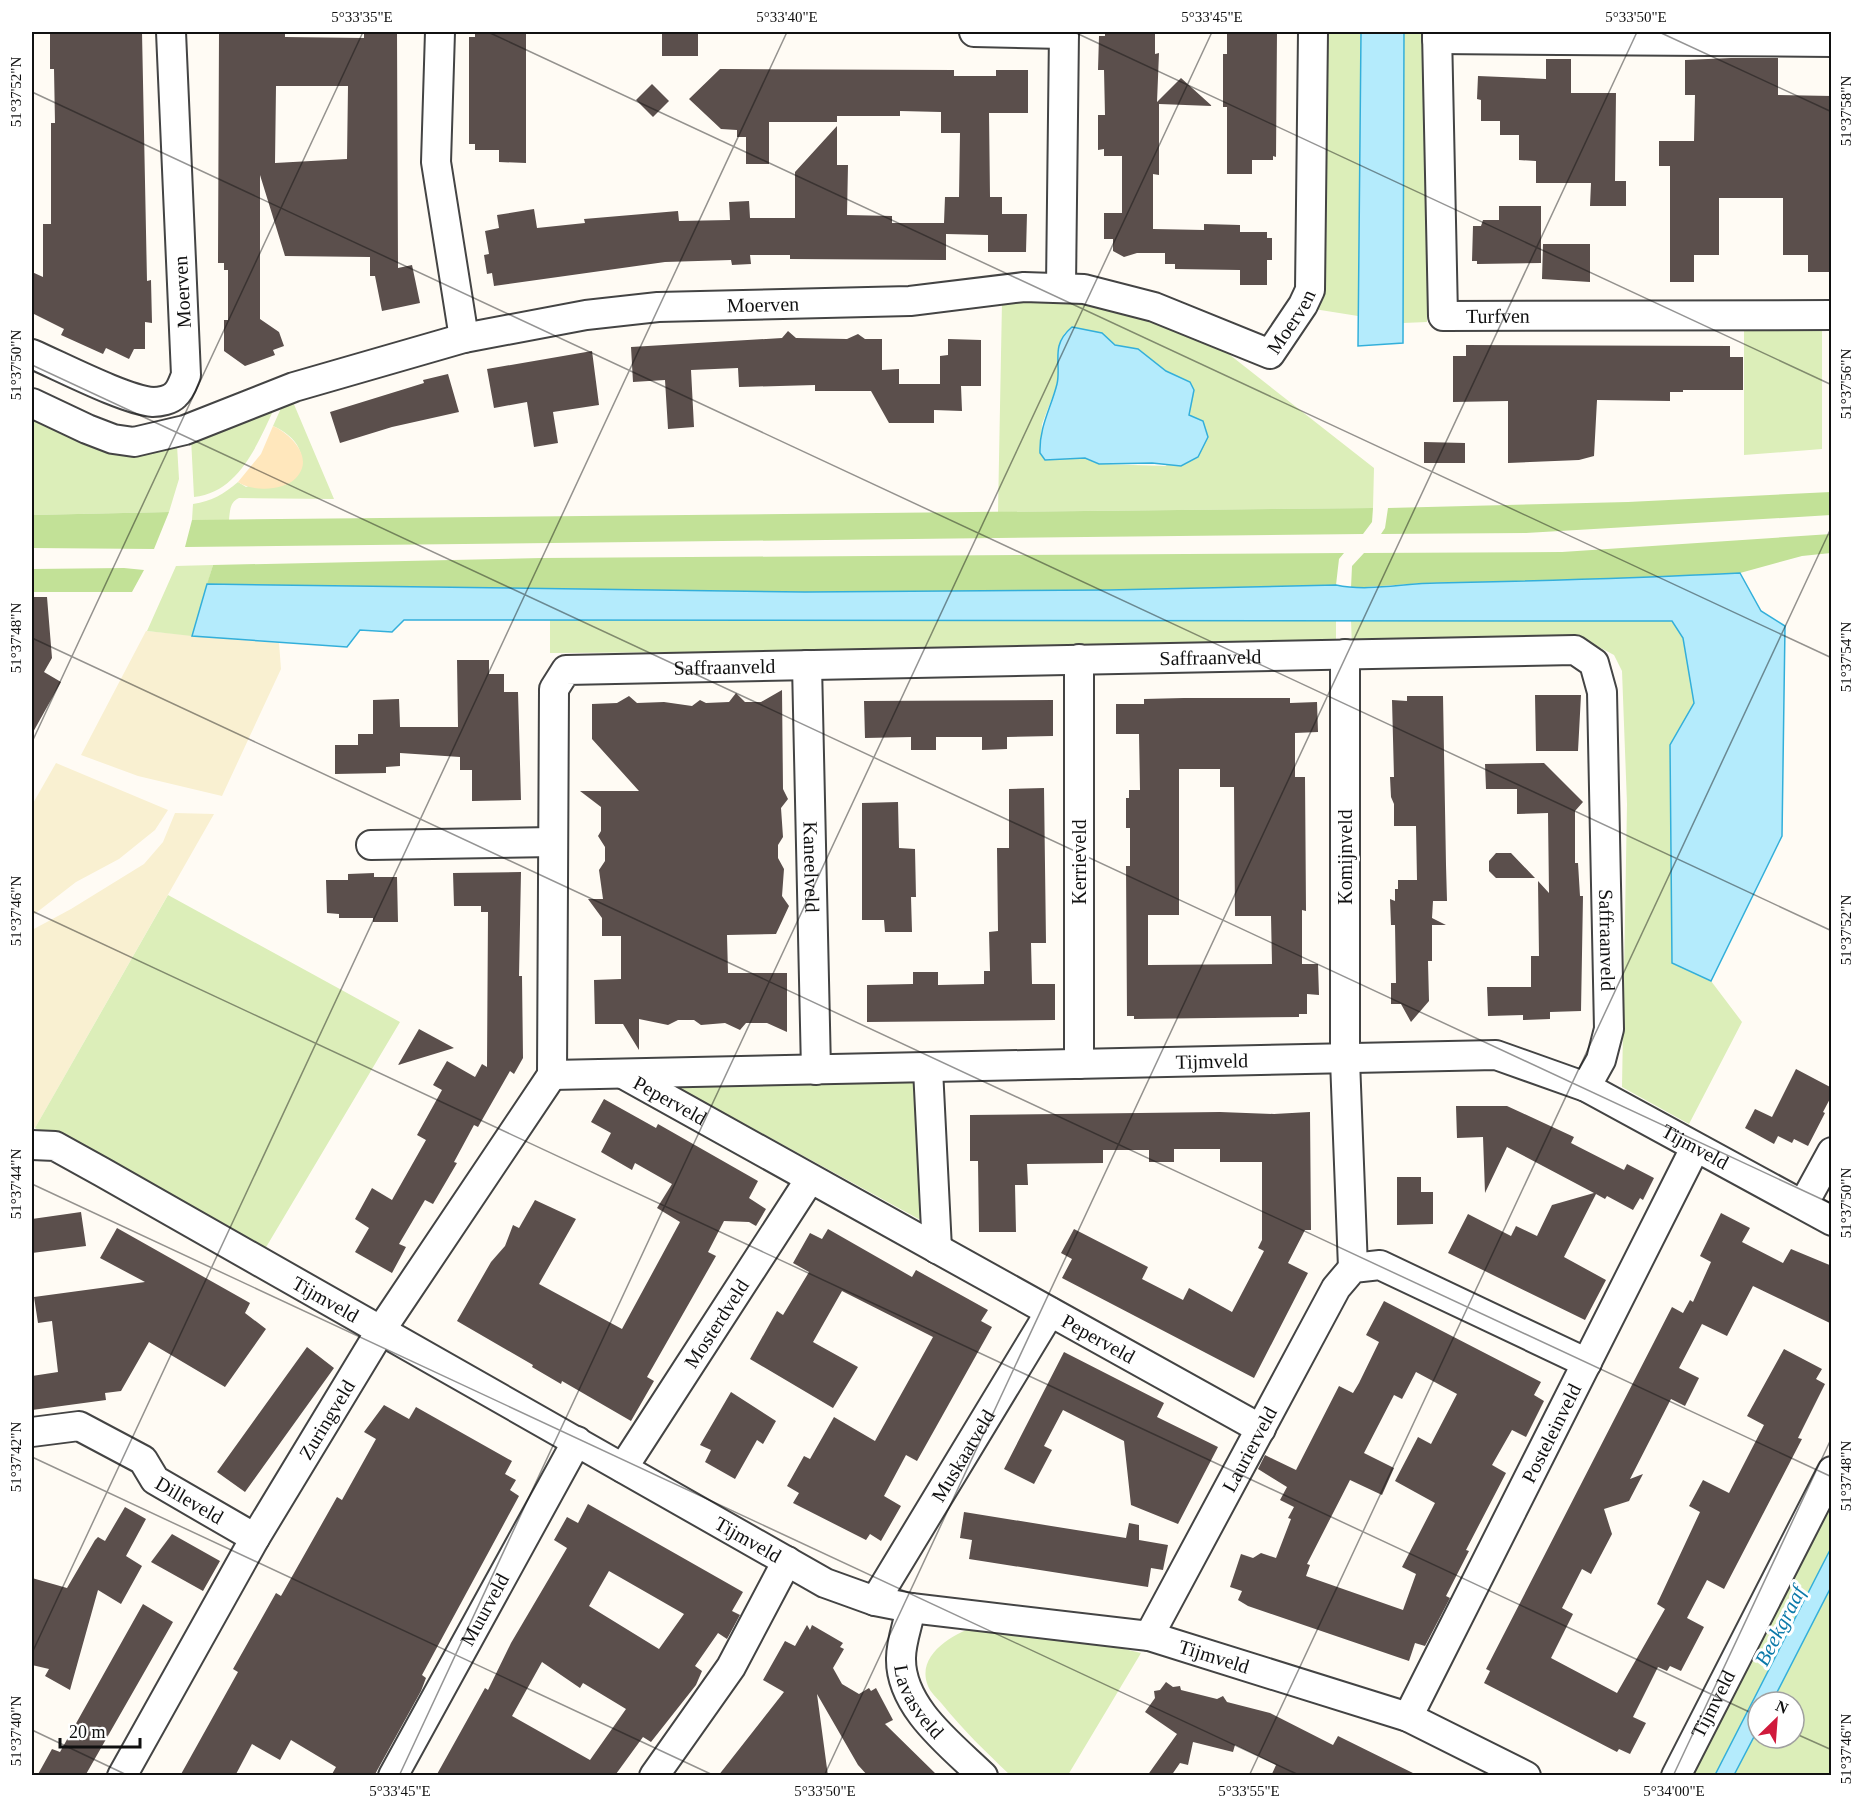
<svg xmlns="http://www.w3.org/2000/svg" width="1863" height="1807" viewBox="0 0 1863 1807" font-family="Georgia,serif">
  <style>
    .farmland { fill: #f9f0d1 }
    .green { fill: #dceeb9; fill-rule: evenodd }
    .forest { fill: #c2e197 }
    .sand { fill: #ffe7bc }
    .water { fill: #b4ebfc; stroke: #33afda; stroke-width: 1.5 }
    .building { fill: #5b4f4c; fill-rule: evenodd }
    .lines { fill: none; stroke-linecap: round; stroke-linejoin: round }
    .minor-casing { stroke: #444; stroke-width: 32 }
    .minor { stroke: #fff; stroke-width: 28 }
    .ticks { fill: none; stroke: #111; stroke-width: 1.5; stroke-opacity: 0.45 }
    .labels { text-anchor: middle; stroke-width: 6; stroke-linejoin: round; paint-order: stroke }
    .street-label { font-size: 20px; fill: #111; stroke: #fff }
    .water-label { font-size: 21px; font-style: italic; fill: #0c7aa9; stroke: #fff }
    .neatline { fill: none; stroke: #111; stroke-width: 2 }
    .ticks-label { font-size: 15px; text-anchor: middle; fill: #111 }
  </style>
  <rect width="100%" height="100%" fill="#fffbf4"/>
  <path class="farmland" d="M146,631l133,12 2,26 -59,127 -84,-20 -57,-21z
    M56,763l112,47 -13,20 -36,29 -43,23 -44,34v-111z
    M175,813l39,1 -179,314 -3,-4v-194l39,-21 73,-45 19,-22z"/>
  <path class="green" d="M1327,32h34l-3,284 -44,-7 8,-15 4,-20z
    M1404,32h24l-1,290 -24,1z
    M1042,295l79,12 95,37 158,124 -1,40 -375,4 4,-210zM1072,327l30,6 13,12 23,4 28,22 23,11 5,8 -5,25 -23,51 -67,-2 -14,-6 -40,2 -5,-7 2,-29 15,-39 7,-51z
    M1744,327h78v122l-78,6z
    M293,402l41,97 -95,-1c-9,4 -9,12 -10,22h-37l1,-16c19,-3 31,-10 45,-22l8,5 56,-21c1,-20 -11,-32 -29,-40l9,-20z
    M274,409c-17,36 -35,83 -80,88l-3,-59z
    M32,413l145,32 2,34 -10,33 -137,3z
    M213,565l-21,71 -45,-5 29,-65z
    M1653,619l19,2 11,17 11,65 -24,42 2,218 39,18 31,41 -53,102 -67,-37 5,-283 -5,-133 -8,-16 -17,-9 -245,2 -1,-28z
    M550,620h786v28l-786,5z
    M168,895l232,127 -138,232 -227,-126z
    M914,1070l12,153 -258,-141z
    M1831,1495v53l-116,227 -26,1z
    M1831,1587v188l-97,1 24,-47v9h36v-36h-22z
    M979,1625l128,20 34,8 -73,122h-58c-24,-23 -47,-45 -68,-71 -4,-5 -12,-12 -14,-18 -13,-32 27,-53 51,-61z"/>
  <path class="forest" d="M1831,492v23l-305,18 -145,1 4,-6 3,-20 240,-6z
    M1373,508l-1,14 -9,12 -1178,13 7,-27z
    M169,512l-15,37 -122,-1v-33z
    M1831,534v19l-29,3 -62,17 -131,7 -184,3 -74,5 1,-22 12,-13 198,-1z
    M1344,553l-5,6 -3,26 -228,5 -303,2 -598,-8 6,-19 329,-7z
    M124,568l20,2 -12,22h-100v-23z"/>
  <path class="sand" d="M273,426c18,8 42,32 23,52 -12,13 -44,14 -58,4l23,-28z"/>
  <path class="water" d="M1361,32h43l-1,311 -45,3z
    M1072,327l30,6 13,12 23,4 28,22 24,11 4,8 -5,25 14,6 5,16 -10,20 -17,9 -29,-3 -53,1 -14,-6 -40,2 -5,-7c-1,-26 11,-45 17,-69 3,-12 -1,-26 2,-38 2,-8 6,-13 13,-19z
    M1740,573l21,38 24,15 -3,210 -71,145 -39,-18 -2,-218 24,-42 -11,-65 -11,-17 -1268,-1 -12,12 -32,-2 -13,17 -155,-11 15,-52 598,8 303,-2 228,-5c33,7 68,-2 101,-2 101,-2 202,-5 303,-10z
    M1831,1548v39l-59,115h-14v27l-24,46h-19z"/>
  <path class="building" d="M50,32h92l5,249 4,-1 1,43 -7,-1v27h-11l-5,10 -23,-11 -3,6 -42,-19 3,-6 -32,-16v-41l11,5v-53h8v-101h4l-1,-54h-4z
    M219,32h66v5l79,1v-6h33l1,236 14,-3 8,38 -38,8 -7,-35h-5v-19l-85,-1 -25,-81v144l19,13 5,14 -11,4 2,5 -30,11 -21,-15v-31h4v-50h-4v-7h-6zM276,86h72l-1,73 -72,4z
    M475,32h51v131l-27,-1v-12h-24v-6h-6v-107h6z
    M662,32h36v24h-36z
    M1105,32h50v22l4,-1 -2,49 24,-24 31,28 -53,-2v71l-6,-1v55l51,1v-6l36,1v7h27v6h5v22h-5v25h-27v-15l-65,-1v-5h-10v-11h-28l-13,4 -11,-6v-12h-9v-26h18v-57h-18v-7l-6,1v-35h7l-1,-45h-6l1,-34h6z
    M1227,32h50l-1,125 -3,-1v4h-21v14h-25v-67h-4v-53h4z
    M1731,58h47v37l54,1v176h-24v-17h-25v-57h-64v57h-25v27h-24v-116h-11v-25h35l1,-46h-10v-35z
    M1546,59h25v34h45l-1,88h11v25h-36l1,-23h-55v-22l-17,-1v-25h-19v-14h-19v-21l-4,-1 1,-23 68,3z
    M720,69l234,1v6h42v-6h32v43h-39l1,84h12v17h25l-1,38h-38v-17l-42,-1v26l-156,-1v-4h-40l1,9 -19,1 -1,-5 -66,2 -171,24 -2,-13 -5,1 -3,-19 5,-1 -4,-23 14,-3 -2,-13 37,-6 3,19 48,-5 -1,-4 94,-8 1,10 51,-1 -1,-18 20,-1 1,17h45v-46l42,-46v39h11l-1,50 45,1v7h52l1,-26h14l1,-64h-19v-21l-41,-1v5h-63v6h-68v42h-23v-27h-9v-7l-16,-1 -32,-30z
    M652,84l17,17 -16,16 -17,-17z
    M1499,206h42v57l-64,1v-3h-5l1,-35h8l2,-6h16z
    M1543,244h47v38l-48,-3z
    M788,331l8,7 51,1 11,-5 7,5h17v31l17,-1v15h41v-28l8,-1v-16l33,1v46h-20l1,25 -28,-1v13h-45l-18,-32h-56v-6l-76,2 -1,-19 -47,2 3,57 -26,2 -3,-49 -32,2 -2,-35 151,-9z
    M1466,345l264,1v11h13v33h-60v2h-13v9l-73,-1 -3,56 -15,4 -71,3v-62l-55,1v-46h13z
    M592,351l7,54 -46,7 5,31 -24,4 -7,-45 -33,6 -7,-39z
    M448,374l11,38 -67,15 -52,16 -10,-31 94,-29 -1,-3z
    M1424,442l41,1v20h-41z
    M32,597h15l5,61 -8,14 17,10 -29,52z
    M457,660h32v14h15v18h14l3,108 -49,1v-31h-12v-13l-60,-4v13l-14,1v6l-51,1v-29h23v-11h15v-34l26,-1 1,28h58z
    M782,690l1,99 5,10 -7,9 2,29 -5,8v13l6,11 -2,27 7,10 -13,28 -49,1 1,38h59v59l-20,-9h-21l-6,7 -15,-7 -24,2 -7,-5h-16l-10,5 -29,-6v31l-16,-26h-28l-1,-44 27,-1v-43h-19v-18l-14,-19h15l-4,-29 6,-9v-14l-7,-11 3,-5v-24l-21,-16h59l-47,-52v-35l25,-1 12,-7 8,7 27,-1 28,4 8,-6 6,3 23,-1 7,-9 9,9h16z
    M1535,695h46l-3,56h-42z
    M1407,696h36l3,169 1,36h-14l-1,17 14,7h-14v36h-4l1,40 -18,21 -10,-18h-10v-21h5l-1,-58h-4l-1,-26 5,2v-12h3v-9h19l-1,-54h-22v-22l-3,-7 -1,-20h4l-2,-77 15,1z
    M1184,698h106v5l27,-1 1,30 -23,1v44h10l1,134 -4,-1v54h16l1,31 -12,-1v20h-8v3l-165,2v-3h-7l-1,-150h4v-38h-4v-30h3v-8h11l-1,-56h-23v-30h28v-5zM1179,769h41v18h14l1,129h36l1,48 -124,1v-50h31z
    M1053,700v36l-46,1v12l-25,1v-13h-46v13h-25v-13l-46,1 -1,-37z
    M1544,763l39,39 -8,9v52h3l2,33h3l-2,115 -31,1v7l-27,1v-5l-35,1 -1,-29h44v-31h8l-1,-75 11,12 -1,-80 -31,1v-25h-31l-1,-25z
    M1044,788l2,155h-15l1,41h23v36l-188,2v-37l46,-1v-12h25v13l46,-1v-13h6l-1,-39 9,-1 -1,-83h12v-59z
    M898,802l1,46 16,1 1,48h-5l1,35h-27l-1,-12h-22v-117z
    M1496,853h15l24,25h-39l-7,-7v-10z
    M521,872l-2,104h3l1,82 -9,16 -4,-3 -32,56 -4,-2 -20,37 3,1 -24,41 -8,-4 -26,44 7,3 -14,26 -37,-21 14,-24 -14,-9 17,-31 20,12 34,-60 -9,-5 25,-45 -9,-5 14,-24 28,16 7,-13 5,3 1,-155h-7v-6h-27l-1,-33z
    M374,873v4h23l1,45h-25v-4h-34v-4l-12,-1 -1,-33h22v-6z
    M419,1029l35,19 -56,17z
    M1796,1069l36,19v7l-9,17 2,1 -17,33 -14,-7 -2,4 -14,-7 -4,8 -29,-16 10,-19 17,8z
    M604,1099l52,29 2,-4 100,57 -9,17 17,11 -10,17 -7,-4 -25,-1 -16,31 8,4 -69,121 7,4 -23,40 -69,-40 -1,3 -29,-17 1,-2 -76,-44 34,-59 14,-16 8,-21 6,3 16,-28 41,19 -37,65 83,45 58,-107 -23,-14 15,-24 -37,-21 -3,7 -31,-18 10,-19 -20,-11z
    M1456,1106h51l67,31 -3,6 53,27 3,-6 27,14 -11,22 -3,-2 -7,12 -26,-14 -2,3 -9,-5 -32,63 42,23 -21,40 -137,-67 20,-39 43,22 5,-10 21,10 15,-31 42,-12 -87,-46 -22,46 -2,-56 -26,1z
    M1220,1112l54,2 36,-2 1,118h-6l-17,33 20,10 -54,105 -192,-100 10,-19 -11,-6 13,-24 74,38 -6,12 41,21 6,-12 43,24 32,-61 -6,-3 4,-8v-78h-42v-13h-46v13h-25v-12h-46v13l-76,1 1,21h-13l1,47h-37l-1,-71h-8v-46z
    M1397,1177h24v15h12v32l-36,1z
    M81,1212l5,34 -54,7v-34z
    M1721,1213l29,15 -8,14 41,21 8,-14 41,17v58l-79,-38 -26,50 -25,-12 -23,44 20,10 -14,28 -14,-7 -41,80 13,-5 -14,27 -25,8 8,25 -21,40 -9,-5 -20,39 11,6 -22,44 66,35 48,-84 -8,-5 43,-92 -11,-6 14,-26 26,13 35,-68 -17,-9 37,-67 38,20 -6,10 9,5 -27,54 4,1 -78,150 -17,-9 -20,38 17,9 -23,44 -11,-5 -3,5 -9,-4 -25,50 13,6 -16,31 -11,-5 -2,3 -133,-69 6,-12 -4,-2 186,-362 11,6 7,-13 3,2 18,-40 -11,-6z
    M117,1228l133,75 -5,10 21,16 -41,58 -76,-45 -28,49 -16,2 1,7 -74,10v-34l26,-4 -6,-51 -14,2 -4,-26 111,-15 -45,-24z
    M828,1229l84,48 4,-7 72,40 -7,11 11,6 -75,134 -11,-6 -22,41 17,10 -20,35 -11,-7 -4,6 -73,-37 6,-10 -12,-7 17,-30 6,3 24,-42 41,24 58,-104 -91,-46 -29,51 45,25 -25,41 -83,-49 27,-48 6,4 26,-43 -16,-9 17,-30 12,6z
    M1384,1301l157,81 -7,13 10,6 -18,36 -14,-7 -20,35 14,8 -40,77 3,1 -23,45 4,2 -25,48 -10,-3 -6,18 -161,-55 -10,-6 4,-9 -12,-4 11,-33 12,4 8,-5 15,5 15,-39 -3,-1 6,-11 -14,-7 7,-13 -29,-18 7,-14 31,15 43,-84 14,7 6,-10 20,-41 -13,-7zM1416,1372l41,22 -26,50 -13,-7 -23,44 40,22 -33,64 14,7 -13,36 -97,-34 4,-11 -3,-1 43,-84 32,15 12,-27 -30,-15 30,-58 8,4z
    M307,1347l27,21 -89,124 -28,-20z
    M1064,1352l100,51 -7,14 61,30 -40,77 -47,-19 -7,-64 -61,-31 -19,36 8,4 -18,34 -30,-15z
    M731,1392l45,29 -13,23 -6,-4 -22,39 -30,-17 6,-12 -11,-5z
    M384,1405l25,14 7,-12 96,54 -7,13 11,6 -6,10 9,6 -97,179 4,3 -5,13 -37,67 -10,18h-43l5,-9 -45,-27 -11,20 -28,-16 -17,32h-55l58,-104 -5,-3 43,-76 5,3 56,-99 5,3 34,-61 -12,-7z
    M588,1504l155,88 -11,19 8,4 -13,24 -9,-6 -23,33 7,5 -6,14 -45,57 -8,-5 -27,37 4,2h-184l49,-88 3,2 23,-47 56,-95 -13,-8 13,-23 11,6zM609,1571l75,43 -25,35 -70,-43zM542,1662l38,26 3,-5 43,26 -36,51 -78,-44z
    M125,1507l21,12 -20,37 16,10 -21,38 -23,-14 -28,100 -25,-14 4,-7 -17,-4v-87l35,10 28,-48 3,-3 7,4z
    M964,1512l162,26 3,-15 10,2v15l29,5 -5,25 -12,-2 -3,19 -179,-28 3,-19 -12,-2z
    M172,1534l48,27 -17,30 -52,-29z
    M143,1604l30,18 -88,154h-48l15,-27 8,3z
    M807,1625l3,5 2,-5 31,18 -3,4 4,2 -11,19 9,16 17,10 10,-6 2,3 5,-3 17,32 -8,4 53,52h-70l-10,-11 -41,-71 11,82h-110l66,-84 -21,-12 22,-39 10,5z
    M1166,1682l7,5 7,-1 1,4 36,9 6,-3 4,6 43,11 63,32 5,-9 81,40h-148l5,-11 -41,-20 -2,7 -40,-10 -5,23 -8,-2 -9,13h-24l30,-42 -32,-22 10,-14 -1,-7 6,-1z"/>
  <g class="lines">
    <defs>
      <g id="minor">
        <path d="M440,32l-4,130 28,176"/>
        <path d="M974,32l90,2"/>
        <path id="s1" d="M1437,32l6,284 389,-1"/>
        <path d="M1437,39l395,3"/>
        <path d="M1061,286l3,-254"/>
        <path d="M32,354c28,12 93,46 121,48 7,0 17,-2 22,-7 6,-5 8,-13 11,-20l-15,-343"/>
        <path id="s2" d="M32,403l55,26 26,10 21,3 51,-12 109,-43 170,-49 122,-23 72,-8 252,-6 114,-14 60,2 70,18 116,47 33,-49 7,-15 3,-258"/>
        <path d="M1345,654v406l8,208"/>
        <path d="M1079,659v405"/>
        <path id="s3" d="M807,665l9,405"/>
        <path d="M371,845l182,-3"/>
        <path d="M928,1069l9,180"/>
        <path id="s4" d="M623,1074l638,355"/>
        <path id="s5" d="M552,1075l2,-386 12,-19 1009,-20 19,13 8,29 7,337 -8,31 -15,27"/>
        <path id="s6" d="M552,1075l944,-20 90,32 246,134"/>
        <path id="s7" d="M32,1145l23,1 47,26 723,411 50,18 36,7 238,28 259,81 118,59"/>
        <path d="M1804,1203l28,-51"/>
        <path id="s8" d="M32,1432l47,-6 64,34 12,20 100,58"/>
        <path id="s9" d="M623,1468l187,-289"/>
        <path id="s10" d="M875,1601l175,-289"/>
        <path id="s11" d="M911,1608c-3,16 -10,34 -10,50 -1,49 50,87 82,118"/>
        <path id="s12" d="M1149,1636l187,-348 17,-20 27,-3 207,98"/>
        <path id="s13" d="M1408,1717l287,-569"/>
        <path id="s14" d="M122,1776l133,-238 126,-208 171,-255"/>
        <path id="s15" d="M393,1776l184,-335"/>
        <path d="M654,1776l77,-109 56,-106"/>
        <path id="s16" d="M1676,1776l156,-305"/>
      </g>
    </defs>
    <use href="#minor" class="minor-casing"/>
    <use href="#minor" class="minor"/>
  </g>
  <path class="ticks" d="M488,32l1344,626M1074,32l758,353M1659,32l173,80M32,92l1800,839M32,365l1800,839M32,638l1800,839M32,742l331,-710M32,911l1726,805M32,1184l1269,592M32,1457l683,319M32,1653l755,-1621M32,1730l97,46M1794,1733l38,17M399,1776l813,-1744M824,1776l813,-1744M1249,1776l583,-1250M1673,1776l159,-339"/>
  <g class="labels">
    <g class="street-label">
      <text transform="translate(182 292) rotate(-93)" y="7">Moerven</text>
      <text dy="7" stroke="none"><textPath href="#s2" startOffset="758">Moerven</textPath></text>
      <text dy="7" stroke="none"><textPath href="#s2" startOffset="1316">Moerven</textPath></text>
      <text dy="7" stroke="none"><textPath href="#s1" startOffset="339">Turfven</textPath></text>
      <text dy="7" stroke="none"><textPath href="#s5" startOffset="1053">Saffraanveld</textPath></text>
      <text dy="7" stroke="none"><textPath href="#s5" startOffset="567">Saffraanveld</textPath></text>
      <text transform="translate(1345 857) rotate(-90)" y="7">Komijnveld</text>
      <text transform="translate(1079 862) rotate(-90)" y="7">Kerrieveld</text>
      <text dy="7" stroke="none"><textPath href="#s3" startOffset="202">Kaneelveld</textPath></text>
      <text dy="7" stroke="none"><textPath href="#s5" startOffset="1719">Saffraanveld</textPath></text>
      <text dy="7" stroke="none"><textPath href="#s6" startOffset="660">Tijmveld</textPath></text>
      <text dy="7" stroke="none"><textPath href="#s4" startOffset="54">Peperveld</textPath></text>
      <text dy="7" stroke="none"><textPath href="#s6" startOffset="1164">Tijmveld</textPath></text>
      <text dy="7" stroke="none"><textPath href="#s7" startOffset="334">Tijmveld</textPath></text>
      <text dy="7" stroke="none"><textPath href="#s9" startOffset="172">Mosterdveld</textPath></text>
      <text dy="7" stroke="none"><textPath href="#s4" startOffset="544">Peperveld</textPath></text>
      <text dy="7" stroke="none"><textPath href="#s14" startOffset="411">Zuringveld</textPath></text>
      <text dy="7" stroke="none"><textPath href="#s13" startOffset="318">Posteleinveld</textPath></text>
      <text dy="7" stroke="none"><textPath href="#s12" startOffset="212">Laurierveld</textPath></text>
      <text dy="7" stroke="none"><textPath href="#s10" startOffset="170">Muskaatveld</textPath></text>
      <text dy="7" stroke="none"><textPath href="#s8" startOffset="183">Dilleveld</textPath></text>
      <text dy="7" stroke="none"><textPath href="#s7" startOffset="820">Tijmveld</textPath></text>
      <text dy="7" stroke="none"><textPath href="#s15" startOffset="190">Muurveld</textPath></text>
      <text dy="7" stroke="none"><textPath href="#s7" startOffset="1306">Tijmveld</textPath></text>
      <text dy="7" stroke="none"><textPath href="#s11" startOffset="99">Lavasveld</textPath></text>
      <text dy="7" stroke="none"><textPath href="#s16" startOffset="81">Tijmveld</textPath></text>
    </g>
    <g class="water-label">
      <text transform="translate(1780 1626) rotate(-63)" y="7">Beekgraaf</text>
    </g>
  </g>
  <rect width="1863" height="1807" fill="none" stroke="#ffffff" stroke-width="66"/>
  <g transform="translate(1776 1720) rotate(25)"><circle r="28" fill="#ffffff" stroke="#a0a0a0" stroke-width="1.5"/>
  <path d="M0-4.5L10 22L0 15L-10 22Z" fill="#d01a3c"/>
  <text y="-9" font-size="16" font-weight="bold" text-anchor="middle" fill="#111111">N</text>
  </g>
  <path d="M60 1738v9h80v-9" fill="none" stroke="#111111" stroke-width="3"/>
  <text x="69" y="1738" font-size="18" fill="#111111" stroke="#ffffff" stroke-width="4.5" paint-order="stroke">20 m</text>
  <rect x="33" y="33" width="1797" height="1741" class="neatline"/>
  <g class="ticks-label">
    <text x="362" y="22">5°33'35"E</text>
    <text x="787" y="22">5°33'40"E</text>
    <text x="1212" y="22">5°33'45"E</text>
    <text x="1636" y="22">5°33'50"E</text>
    <text transform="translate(16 92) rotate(-90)" y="5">51°37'52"N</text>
    <text transform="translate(1846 111) rotate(-90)" y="5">51°37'58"N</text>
    <text transform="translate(16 365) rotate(-90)" y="5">51°37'50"N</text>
    <text transform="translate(1846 384) rotate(-90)" y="5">51°37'56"N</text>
    <text transform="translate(16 638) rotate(-90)" y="5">51°37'48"N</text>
    <text transform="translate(1846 657) rotate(-90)" y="5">51°37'54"N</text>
    <text transform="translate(16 911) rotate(-90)" y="5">51°37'46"N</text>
    <text transform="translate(1846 930) rotate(-90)" y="5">51°37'52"N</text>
    <text transform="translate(16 1184) rotate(-90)" y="5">51°37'44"N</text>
    <text transform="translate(1846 1203) rotate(-90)" y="5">51°37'50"N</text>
    <text transform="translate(16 1457) rotate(-90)" y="5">51°37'42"N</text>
    <text transform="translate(1846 1476) rotate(-90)" y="5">51°37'48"N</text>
    <text transform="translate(16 1731) rotate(-90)" y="5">51°37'40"N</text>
    <text transform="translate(1846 1749) rotate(-90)" y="5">51°37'46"N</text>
    <text x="400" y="1796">5°33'45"E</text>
    <text x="825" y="1796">5°33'50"E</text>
    <text x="1249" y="1796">5°33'55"E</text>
    <text x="1674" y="1796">5°34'00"E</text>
  </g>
</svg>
